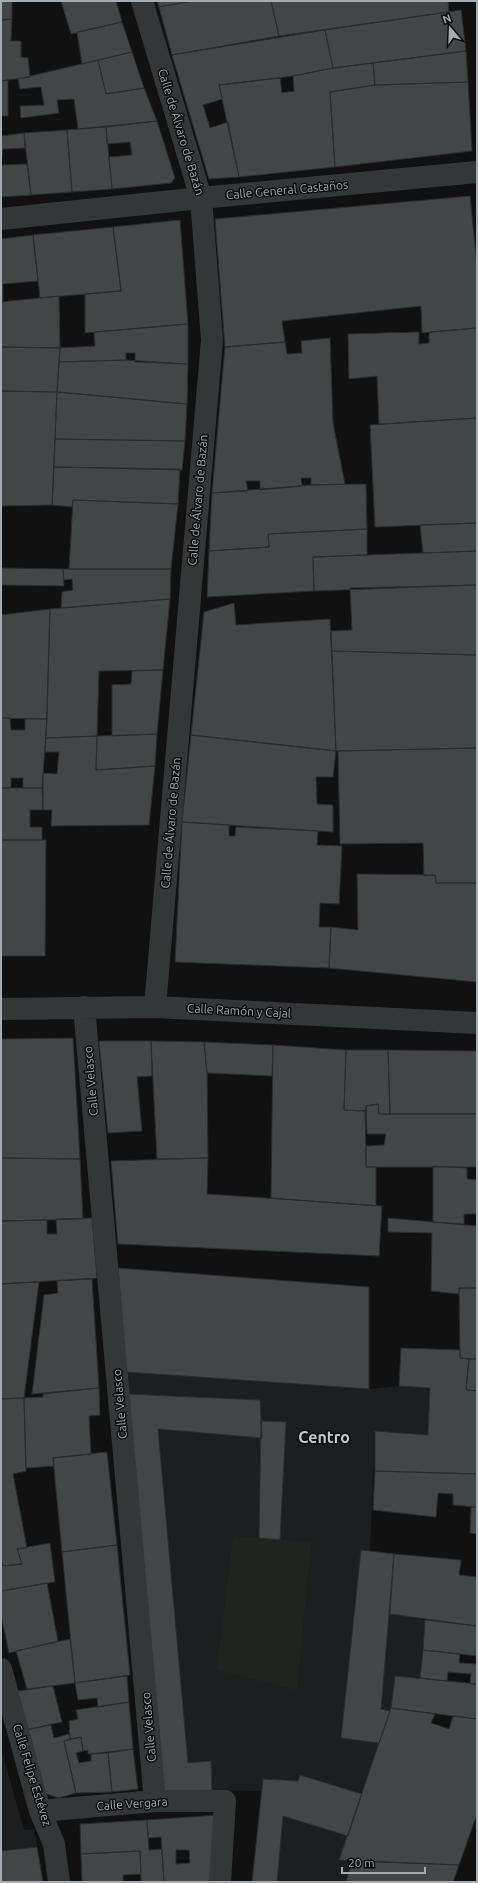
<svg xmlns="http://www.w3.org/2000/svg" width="478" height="1883" viewBox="0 0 478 1883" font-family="Ubuntu,sans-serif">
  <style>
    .built { fill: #1d1e1f }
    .green { fill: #20241e }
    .building { fill: #434647; stroke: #2b2c2e; fill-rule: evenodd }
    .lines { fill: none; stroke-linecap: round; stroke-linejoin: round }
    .street { stroke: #343738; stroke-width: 22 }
    .labels { text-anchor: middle; stroke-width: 3; stroke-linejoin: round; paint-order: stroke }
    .street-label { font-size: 12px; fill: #a4adb1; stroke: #0c0c0d }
    .district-label { font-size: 16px; font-weight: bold; fill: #c4cace; stroke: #0c0c0d }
  </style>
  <rect width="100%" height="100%" fill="#111112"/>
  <path class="built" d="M126,1372l243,17 30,-3 31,2 -2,47 -53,-4 -5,120 24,3 -4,60 35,6 -5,58 -25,-2 -4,32 -52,152 13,1 -6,21h-94l10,-91 -50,-1 -54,3z
    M1,1748l23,82 10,-1 9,53h-42z"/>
  <path class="green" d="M233,1536l78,6 -14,148 -80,-20z"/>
  <path class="building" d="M1,1h11v18l-11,1z
    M61,1h55l6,21 -51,12z
    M157,1h35l-33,6z
    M192,1h79l8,35 -107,19 -13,-48z
    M271,1h177l1,11 -170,24z
    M461,10l5,41 -133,17 -8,-38z
    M12,19l-1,22h10v16l7,1 2,19 -29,4v-61z
    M122,22l10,30 -50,12 -5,-32z
    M325,30l8,38 -40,8 -74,9 3,14 -19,6 7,23 18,-6 11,55 -30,2 -37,-124z
    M466,51l2,31 -93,3 -2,-22z
    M132,52l12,36 -38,6 -8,-34z
    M98,60l8,34 38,-6 13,33 -79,8 -4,-30 -17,1 2,13 -38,5 -1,-12 24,-1 -3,-18 -21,2 -2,-10z
    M373,63l2,22 -45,7 5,75 -96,10 -20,-92 61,-7 2,15 12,-2 -1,-15 40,-8z
    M8,80v36h-7v-35z
    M468,82l4,69 -137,16 -5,-75 45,-7z
    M1,116v20l23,-3 1,15 -22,1 -2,16z
    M157,121l18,57 -4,5 -59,6 -3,-32 23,-2 -2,-13 -23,2 -1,-17z
    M106,127l6,62 -40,3 -5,-62z
    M67,130l5,62 -41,3 -7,-62z
    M27,164l4,31 -30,2v-32z
    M470,196l7,69v63l-55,5 -1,-27 -139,15 3,21 -60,5 -10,-128z
    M180,220l8,104 -103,9v-39l36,-3 -8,-64z
    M113,227l8,64 -81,7 -7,-63z
    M33,235l5,46 -35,3v18h-2v-63z
    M59,296l1,52 -59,-1v-45z
    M188,324v40l-53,-2v-9h-9v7l-67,2 1,-14 35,-2 -1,-14z
    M477,328v90l-98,6 -2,-48 -28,3 -1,-45 71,-2v12l10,-1v-11z
    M330,338l3,85 12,61 -34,1v-7h-10l1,8 -42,4v-9h-14l2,10 -36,2 13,-146 60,-5 2,12 15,-1 -1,-12z
    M1,347l59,1 -3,44 -56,-1z
    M126,360l62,4 -1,40 -130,-12 2,-30z
    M1,391l56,1 -5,113 -51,1z
    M57,392l130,12 -2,37 -130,-2z
    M477,418v105l-102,4 -5,-102z
    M55,439l130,2 -3,29 -128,-3z
    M54,467l126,2 -2,35 -105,-4 -1,7 -20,-2z
    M366,484l1,45 -99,5 1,13 -60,4 3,-58 99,-8z
    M73,500l105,4 -7,65h-102z
    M477,523v28l-54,2 -3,-28z
    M367,529v26l-54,2 1,34 -107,6 2,-46 60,-4 -1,-13z
    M477,551v34l-163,6 -1,-34z
    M1,568l62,1 1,17 -63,-1z
    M63,569h108l-1,30 -109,9 1,-16 11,-2 -1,-11 -8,1z
    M477,585v70l-145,-4 -1,-20 21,-1 -2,-42z
    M170,599l-7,71 -64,1 -2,65 -51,2 4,-129z
    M234,603l2,22 94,-6 6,132 -145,-16 13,-123z
    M50,609l-3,110 -46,-1v-103z
    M332,651l145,4v93l-141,3z
    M163,670l-6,64 -45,2v-51l19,-1 1,-13z
    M1,718h9l1,12h14v-11h22l-5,69h-19v-10h-12v10h-10z
    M157,734l-2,32 -59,4 1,-34z
    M191,735l145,16 -3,26h-17l1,27 16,1v27l-151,-10z
    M97,736l-1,34 59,-4 -6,59 -98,1 1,-16h-9v-37l14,1 2,-22h-14l1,-14z
    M477,748v135h-41l-1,-8 -11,1 -1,-33 -83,1 -2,-93z
    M1,788h41l1,22h-13v17h12v13h-41z
    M182,822l47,3v11h6l1,-9 82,4 -1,14 25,1 -3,58 -19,-1 -1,24h12l-2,41 -154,-6z
    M1,840h45l-1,116h-44z
    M357,874l78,1 1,8h41v99l-148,-14 2,-41 27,3z
    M73,1038l7,121 -79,-1v-119z
    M99,1041h52l1,35 -15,1 5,54 -34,2z
    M151,1041l53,1 3,31 1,85 -51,1z
    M204,1042l69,3 -1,31 -65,-3z
    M273,1045l73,5 -2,60 21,1 1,56h10v39l-105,-8z
    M346,1050h42l2,64h-11l-1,-10 -12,2 -1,5 -21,-1z
    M388,1050l89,1v63h-87z
    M378,1104l1,10h98v53h-111v-21l18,-1 2,-11h-19l-1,-28z
    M1,1158l79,1 3,60 -82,2z
    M208,1158l-1,36 175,12 -3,50 -261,-12 -7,-83z
    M433,1166l34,2v11l10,1v34h-13v10l-31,-2z
    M92,1218l5,60 -96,6v-63l46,-1v14h10l-1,-15z
    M388,1218l89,8v62h-18v6l-28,-3 1,-58 -44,-1z
    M118,1268l251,19v102l-243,-17z
    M92,1279l7,109 -67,6 12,-99 14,-2 -1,-12z
    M39,1282l-15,116 -23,1v-115z
    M459,1288h18v71l-17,-1z
    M401,1348l59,2v8l9,1 -3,31 11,1v83l-102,-3v-40l53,4 2,-47 -31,-2z
    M469,1359h8v32l-11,-1z
    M99,1388l1,27 -11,1 2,38 -38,4 1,8 -28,2 -2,-70 19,-1v-3z
    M127,1394l133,6 2,38 -104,-9 30,334 23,-2 1,29 -54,3z
    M24,1398l2,73 -13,3 14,74 -10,1 5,15 -19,2 -2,-7v-160z
    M261,1421l25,1 -6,118 -21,-2z
    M107,1452l10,93 -55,7 -9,-94z
    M375,1471l102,3v33l-24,-2v-11l-15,-1 -2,24 -63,-7z
    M471,1507h6v27l-7,-1z
    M50,1543l5,39 -54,9v-32l2,7 19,-2 -5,-15z
    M117,1545l13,130 -55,8 -13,-131z
    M361,1550l33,4 -13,155 9,2 -11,32 -38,-5z
    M394,1554l67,6 -2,15 18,2v49l-87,-12z
    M47,1583l11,58 -49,12 -8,-38v-24z
    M425,1620l52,6v30l-54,-6z
    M70,1639l5,44 -48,6 -11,-38z
    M423,1650l37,4 -1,9 18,1v20h-7l1,-10 -23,-2 -1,9 -27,-3z
    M127,1676l2,26 -31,5 -1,-9 -19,2 -3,-17z
    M395,1676l82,8v35l-86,-11z
    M53,1686l9,36 -37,8 -13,-38z
    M129,1702l4,47 -45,5v-4l-5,1 -2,-14 -11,2 -1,-18 9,-2 -2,-9z
    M391,1708l44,6 -4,9 18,6 4,-13 24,3v95l-18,51 -120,-5z
    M51,1725l3,13 15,-4 1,5 -6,2 12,52 -18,5 -16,-6 -17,-62z
    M81,1737l2,14 -7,2 3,10 12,-2v-7l17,-1 4,39 -36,1 -12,-52z
    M133,1749l5,40 -26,3 -4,-39z
    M300,1775l62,19 -14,42 -65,-20 -6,66h-25l11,-103 35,2z
    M218,1815l-5,67h-49l-3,-45 -13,1 -1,-18zM176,1850h13l1,13 -14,1z
    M147,1820l2,30 13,-1 2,33h-23l-1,-31 -59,3 -1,-30z
    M37,1847l6,35h-42v-31z
    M140,1851l1,23 -18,1v7h-41l-1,-28z
    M352,1861l107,4 -6,17h-107z"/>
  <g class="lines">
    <path class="street" d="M142,1l59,197 11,142 -57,667
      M1,219l200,-21 276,-26
      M84,1007l71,794
      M1,1009l154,-2 322,16
      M1,1669l39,142 14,33 5,38
      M40,1811l115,-10h70l-5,81"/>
  </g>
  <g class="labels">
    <g class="street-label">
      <text transform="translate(181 132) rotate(73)" y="4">Calle de Álvaro de Bazán</text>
      <text transform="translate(287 190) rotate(-5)" y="4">Calle General Castaños</text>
      <text transform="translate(198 500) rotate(-85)" y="4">Calle de Álvaro de Bazán</text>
      <text transform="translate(171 823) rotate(-85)" y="4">Calle de Álvaro de Bazán</text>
      <text transform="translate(239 1011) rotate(3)" y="4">Calle Ramón y Cajal</text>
      <text transform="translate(91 1081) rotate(-95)" y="4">Calle Velasco</text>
      <text transform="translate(120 1404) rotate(-95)" y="4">Calle Velasco</text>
      <text transform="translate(149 1727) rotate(-95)" y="4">Calle Velasco</text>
      <text transform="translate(32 1775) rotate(73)" y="4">Calle Felipe Estévez</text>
      <text transform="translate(132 1804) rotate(-4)" y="4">Calle Vergara</text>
    </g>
    <g class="district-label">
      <text x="324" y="1443">Centro</text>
    </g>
  </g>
  <rect width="478" height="1883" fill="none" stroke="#a4adb1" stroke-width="4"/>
  <g transform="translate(450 28) rotate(341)" stroke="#0c0c0d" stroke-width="3" paint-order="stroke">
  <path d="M0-3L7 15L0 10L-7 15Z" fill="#a4adb1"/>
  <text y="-6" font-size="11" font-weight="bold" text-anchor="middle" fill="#a4adb1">N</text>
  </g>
  <path d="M342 1867v6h83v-6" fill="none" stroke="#a4adb1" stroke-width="2"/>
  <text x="348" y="1867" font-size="12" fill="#a4adb1" stroke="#0c0c0d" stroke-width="3" paint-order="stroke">20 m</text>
</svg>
